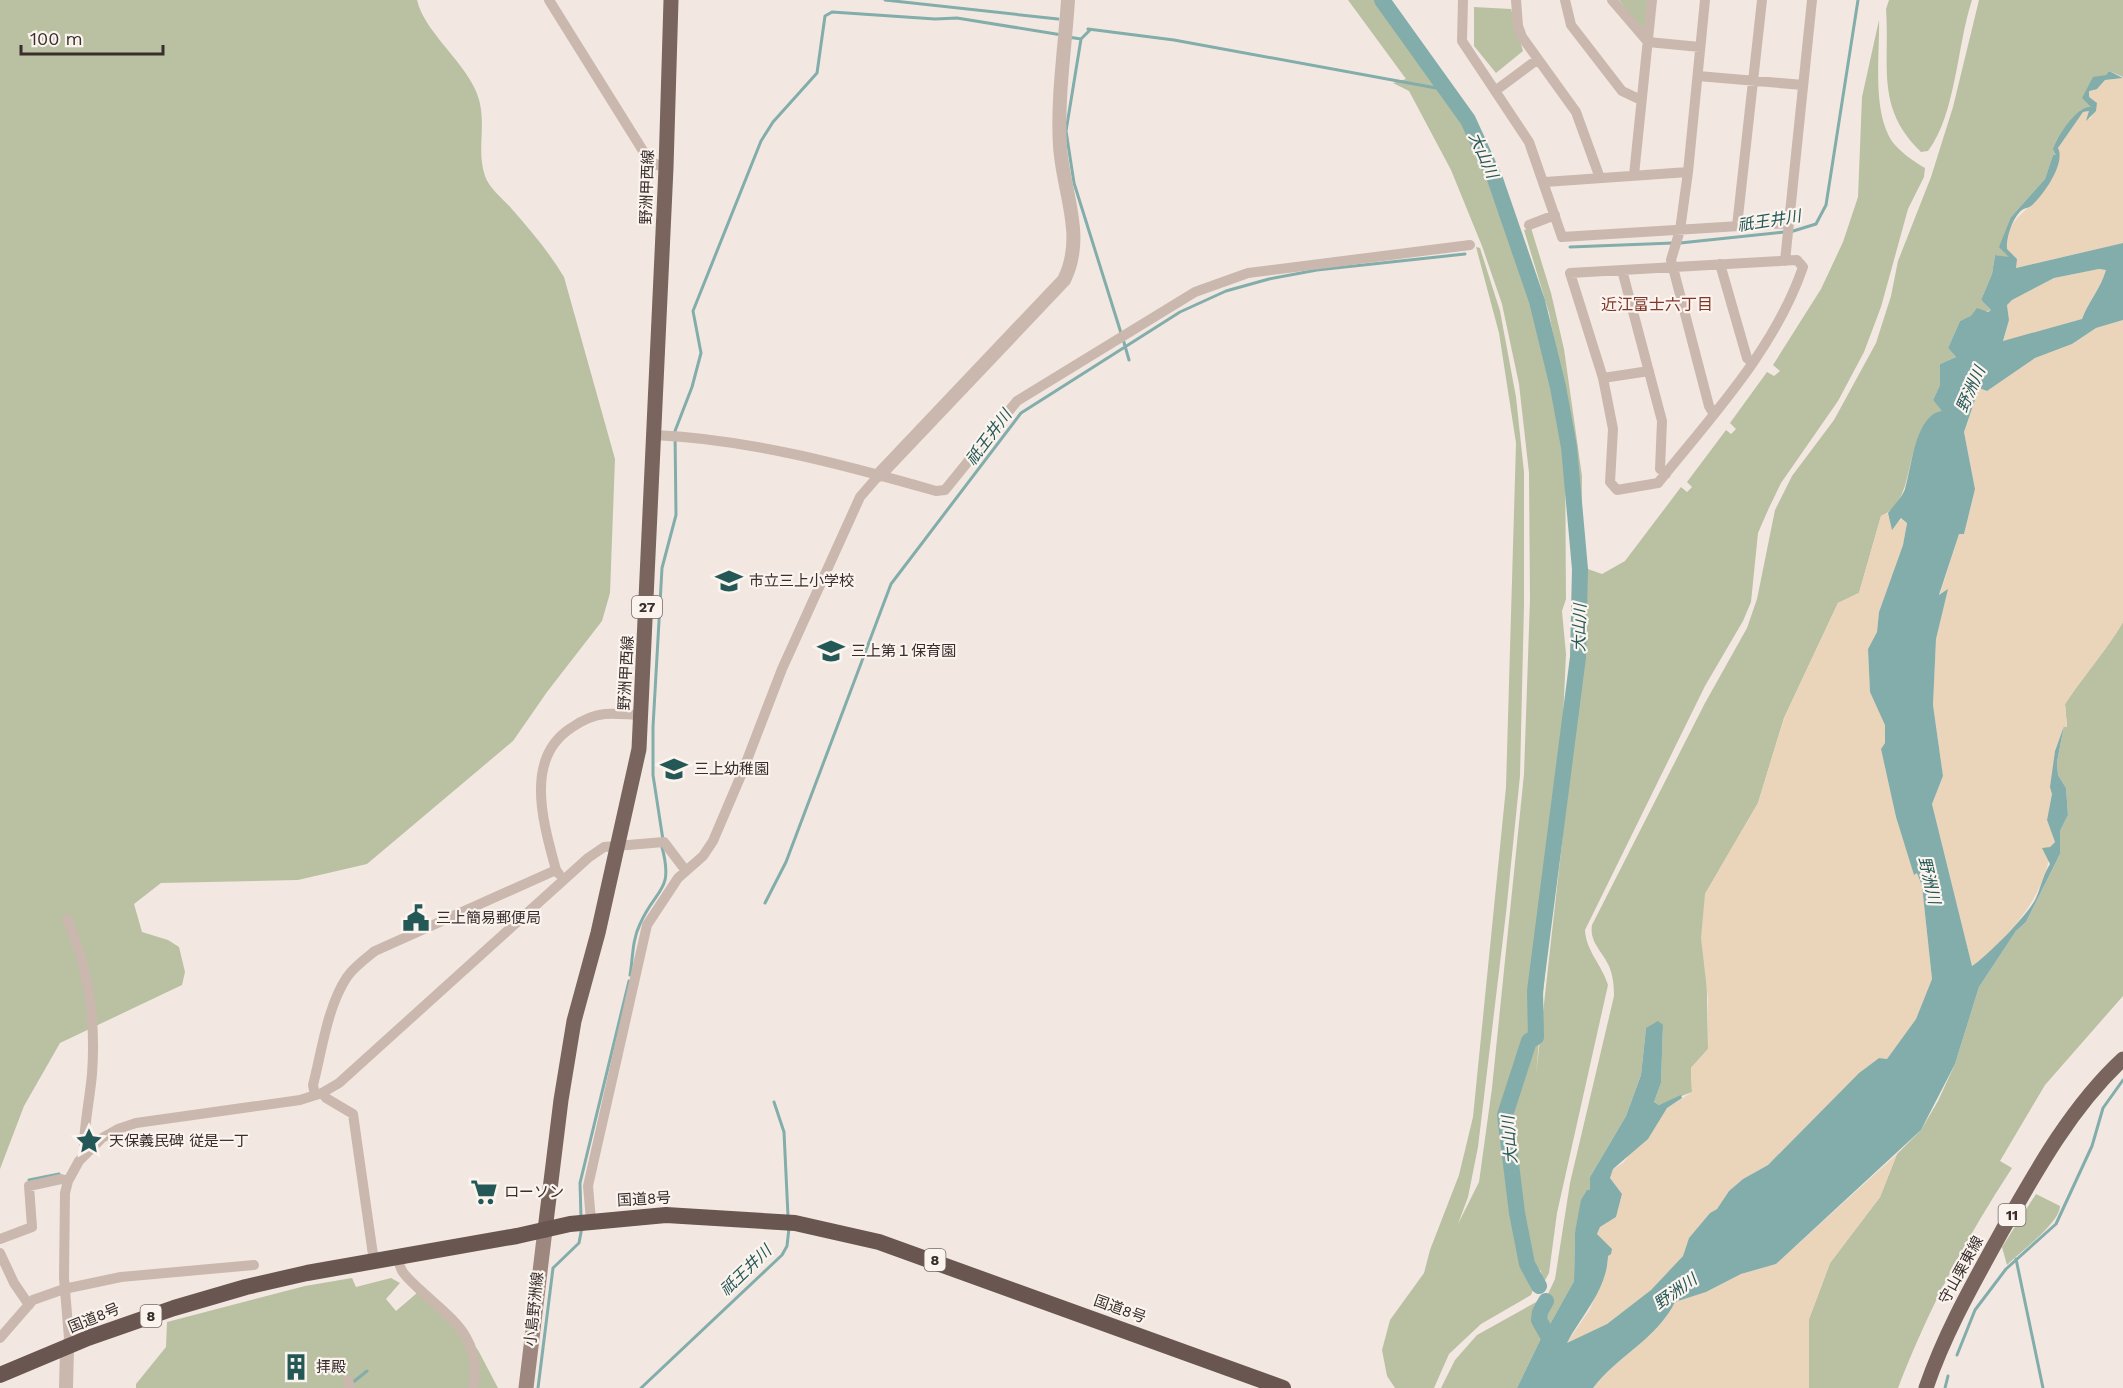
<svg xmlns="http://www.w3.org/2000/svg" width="2123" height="1388" viewBox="0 0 2123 1388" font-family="'Work Sans','Noto Sans JP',sans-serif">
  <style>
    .green { fill: #b9c1a2 }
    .sand { fill: #ead5bb }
    .water { fill: #82adab; fill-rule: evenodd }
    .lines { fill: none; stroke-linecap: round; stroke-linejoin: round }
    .stream { stroke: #82adab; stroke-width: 3 }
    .river { stroke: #82adab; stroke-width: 16 }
    .minor { stroke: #cab8ae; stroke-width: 10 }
    .tertiary { stroke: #cab8ae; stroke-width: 14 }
    .secondary { stroke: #9d877f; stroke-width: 15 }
    .primary { stroke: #79645e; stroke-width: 15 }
    .trunk { stroke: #695650; stroke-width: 16 }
    .labels { text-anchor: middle; stroke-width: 4.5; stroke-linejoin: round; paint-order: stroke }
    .shield { fill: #faf3ee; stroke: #736966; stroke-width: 1.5 }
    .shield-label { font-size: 14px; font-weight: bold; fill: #392e2c }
    .street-label { font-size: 15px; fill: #392e2c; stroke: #faf3ee }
    .poi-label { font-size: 15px; fill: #392e2c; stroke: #faf3ee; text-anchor: start }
    .water-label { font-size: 16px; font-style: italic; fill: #245856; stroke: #faf3ee }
    .neighbourhood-label { font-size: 16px; fill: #82362a; stroke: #faf3ee }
  </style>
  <rect width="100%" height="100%" fill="#f2e8e1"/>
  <path class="green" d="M0,0h417c7,30 43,58 57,87 16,31 1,59 11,89 4,12 18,23 26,32 20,23 38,44 53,69l51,182 -5,134 -8,28 -55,71 -34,49 -146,123 -69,16 -137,3 -27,21 8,28 26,8 11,7 6,25 -3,13 -122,58 -36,63 -24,63z
    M1348,0h42l56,80 61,120 24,69 20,78 14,96 1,156 -4,12 4,43 -8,173 -22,248 33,-295 6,-298 -8,-76 -18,-93 -25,-83 7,-2 20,65 13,56 18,127 -1,83 7,10 14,5 23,-13 56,-74 6,5 5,-5 -5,-5 39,-52 5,4 5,-5 -6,-6 37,-51 7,4 6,-5 -7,-6 48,-76 22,-47 15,-45 4,-100 17,-77c1,35 -8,96 16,125 8,9 20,17 30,23l-1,9 -16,32 -27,98 -17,45 -26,49 -57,82 -13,27 -10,23 -7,69 -8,19 -38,65 -120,244c1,21 17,35 23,55l-51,228 -8,60 -6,11 -2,-13 -6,-4 -10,8 8,15 -2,5 -50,29 -32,30 -15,34h-39l-8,-12 -5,-26 8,-30 34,-47 6,-23 29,-75 14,-58 33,-330 10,-344 -17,-110 -23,-86 4,1 20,63 16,86 8,75v133l-4,171 -14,137 -28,234 -10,50 -10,27 21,-42 13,-94 32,-314 6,-175 -1,-126 -10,-89 -17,-80 -20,-58 -31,-76 -42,-79 -16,-8 13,-4z
    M1619,0h31l-4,32 -5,-3z
    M1889,0h83c-15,45 -16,114 -44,151l-7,1c-46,-44 -31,-86 -35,-143z
    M1979,0h144v77l-14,-6 -21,31 4,6 -11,2 -25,40v5h-3l-8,24 -34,38 -1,41 -15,-3 -3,19 -11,26 10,10 -31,11 -12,27 8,9 -16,7v21l-7,15 10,11c-9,11 -24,24 -28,37 -9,24 -7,56 -34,68l-22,77 -21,10 -54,115 -26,85 -53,91 3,155 -17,19 1,24 -33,13 -5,-3 7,-19 2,-58 -17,3 -5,47 -15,41 -36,61v13l-15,42 -1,49 -25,45c-12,-10 -2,-15 -1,-26l-11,6 8,24 -28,58h-76l14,-28 22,-25 70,-39 8,-17 15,-96 44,-187c0,-11 -1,-20 -5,-30 -6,-14 -20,-24 -17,-41l113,-222 42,-75 10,-29 18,-89 17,-34 42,-56 42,-77 15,-47 7,-35 33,-84 22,-70z
    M1474,7l37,2 12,42 -27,22 -22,-27z
    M2123,622v374l-78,89 -45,76 12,7c-46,70 -84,142 -114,220h-89v-69l21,-56 50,-66 17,-43 24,-24 17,-29 17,-37 24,-77 37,-56 10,-9 34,-68v-23l8,-16 -2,-27 -8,-13 -1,-13 7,-36h3l-2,-22c19,-29 41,-53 58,-82z
    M2036,1194l24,12c0,17 -40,46 -53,59l-5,-18z
    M352,1278l4,9 35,-9 9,5 -14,16 10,12 21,-18 33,26 28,31 20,38h-362v-4l30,-37 1,-25 138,-36z"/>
  <path class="sand" d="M2123,78v165l-107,25c-4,-8 -11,-17 -10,-26 3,-24 22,-31 35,-48 13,-17 10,-29 18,-47 5,-13 16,-24 24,-35l6,-1 -1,8 3,-1 2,-6 -5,-21 9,-2 8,-9z
    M2099,269l7,1c-7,22 -17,29 -24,49l-79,23 6,-22 -2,-15 5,-5 42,-22z
    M2123,320v302c-17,29 -39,53 -58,82l2,23h-3l-9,24 -3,43 -5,26 8,22 -5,5c0,44 -44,94 -78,119l-40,-162 11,-28 -10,-71 3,-66 11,-49 -8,7 20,-63h5l11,-45 -11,-57 15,-44 8,3 48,-33 37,-14 24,-16z
    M1888,513l4,16 10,-11 5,4 -4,23 -24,67 -2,20 -9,17 2,43 15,32v19l-4,6 15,68 18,57 3,-2 5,14 10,93 -16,40 -29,40 -8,-1 -20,15 -91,92 -25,14 -14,12 -12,18 -7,4 -21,25 -6,18 -32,34 -44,34 -41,20 24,-35 18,-46v-7l-11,-22 3,-7 16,-10 6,-23 -12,-16 3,-9 10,-6 44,-55 25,-16 -1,-24 17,-19v-50l-7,-61 4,-44 53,-91 26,-85 54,-115 21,-10 22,-77z
    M1897,1154l-17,43 -50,66 -21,56v69h-216c24,-32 63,-48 81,-86l32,-10 35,-18 35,-10z"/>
  <path class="water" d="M2109,71l14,7 -18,2 -8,9 -8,2v6l8,6 -1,8 -10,10 3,-10 -6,1 -25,36c8,15 -15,48 -27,58 -3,2 -6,2 -9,4 -9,7 -16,27 -15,39l10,10 -1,9 107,-25v77l-27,8 -24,16 -37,14 -48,33 -8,-3 -15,44 11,57 -11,45h-5l-20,61 9,-6 -12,50 -3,66 10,71 -11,28 40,162c15,-10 56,-51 64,-68 5,-11 7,-23 14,-34l-8,-16 8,-1 5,-5 -8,-22 5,-26 -2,-7 5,-36 9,-25 -7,36 1,13 8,13 2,27 -8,16v23l-34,68 -10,9 -37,56 -24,77 -34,66 -145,134 -35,10 -35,18 -31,10c-19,38 -58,54 -82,86h-76l28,-58 -8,-24 7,-1v17l5,4 25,-45 1,-49 6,-32 6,-10h3v-13l36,-61 15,-41 5,-47 12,-7 5,4 -2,58 -7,19 5,3 22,-10 1,3 -15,10 -19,31 -35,30 -3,9 12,16 -6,23 -16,10 -3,7 15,15 -1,5 -3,2c-1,34 -27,60 -41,87l40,-19 44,-34 32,-34 6,-18 21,-25 7,-4 12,-18 14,-12 25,-14 91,-92 20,-15 8,1 29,-40 16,-40 -10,-93 -5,-13 -3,2 -18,-58 -15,-68 4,-6v-18l-15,-33 -2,-43 9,-17 2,-20 24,-67 4,-22 -6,-5 -9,12 -4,-17c6,-8 14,-16 17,-24 7,-22 10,-74 37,-78l-9,-11 7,-15v-21l16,-7 -8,-9 12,-27 11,-5 6,-8 11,4 3,-2 -10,-10 11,-26 3,-19 14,2 -10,-10 12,-30 34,-38 8,-24h3l-3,-6c5,-13 23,-43 38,-42l-9,-9 11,-21 13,-2zM2099,269l7,1c-6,20 -17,30 -24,49l-79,22 6,-21 -2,-15 5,-5 42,-22z"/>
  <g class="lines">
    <path class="stream" d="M885,0l173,19
      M1088,29l86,11 273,50
      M1090,30l-9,9 -15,92 8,52 47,150
      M1068,37l13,2
      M1790,232l26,-8 10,-19 32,-205
      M1680,243l104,-11
      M1570,247l103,-4
      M1123,339l6,21
      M663,840l-10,-65v-48l9,-159 14,-53 -1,-84 17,-44 9,-34 -8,-42 68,-170 12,-19 44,-49 8,-57 7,-4 103,7 22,-1 105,17
      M765,903l21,-41 105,-278 130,-171 159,-101 46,-21 43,-12 48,-9 148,-16
      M630,975c3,-17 2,-35 10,-51 16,-37 34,-31 22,-77
      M774,1102l10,30 4,84
      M29,1180l30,-6
      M581,1217l-1,-34 49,-202
      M2016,1259l27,129
      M1957,1355l18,-45 31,-41 50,-45 36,-78 11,-38 20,-28
      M352,1383l15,-12
      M538,1388l15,-120 26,-25 3,-16
      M641,1388l141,-133 5,-9 2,-18
      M1945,1388l3,-12"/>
    <path class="river" d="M1382,0l86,120 27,59 42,122 21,86 11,60 11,122 -2,88 -43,334 1,46 -7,4 -24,74 12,98 10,51 12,22
      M1540,1388l7,-37 5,-8 -13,-23 1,-8 6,-11"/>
    <path class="minor" d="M549,0l101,162 16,6
      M1463,0l-1,41 67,101 33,95 227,-14
      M1516,0l2,26 4,11 54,75 24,66
      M1565,0l6,25 51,66 19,9
      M1612,0l36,42 52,5
      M1705,0l-17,172 -8,58 -9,30 38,146 5,8
      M1698,76l105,9
      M1495,91l43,-32
      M1634,175l18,-175
      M1545,182l143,-10
      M1529,225l26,-10
      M1737,226l25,-226
      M1797,260l6,7c-28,82 -92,150 -145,216l-41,7 -7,-8 3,-53 -10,-51 -33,-105z
      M1785,261l27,-261
      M1720,264l27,94 5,4
      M1622,270l40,151 -2,48 6,5
      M1603,378l46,-7
      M654,435c95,4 191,30 282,56l9,-1 72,-89 178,-109 53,-19 222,-28
      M559,874l-3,-4c-12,-45 -33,-111 15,-142 10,-7 21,-13 34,-14 12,-1 25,1 37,1
      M67,919c21,48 29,102 25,155 -2,23 -7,46 -8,69l4,8
      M322,1093l4,5 27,16 21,148
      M315,1095l-2,-10c9,-34 14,-78 34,-108 7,-10 18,-18 28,-26l181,-81
      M591,1220l-3,-34 59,-261 31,-47 25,-22 10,-15 29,-68 40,-104 78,-172 19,-22
      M0,1239l32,-12 -3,-41 32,-7 7,2
      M0,1253l14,30 15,22
      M398,1257c1,15 10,21 20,31 33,31 65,49 55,100
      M0,1338l33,-38 31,-11 57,-12 133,-12
      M67,1349l2,-11 -5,-60 1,-85 3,-12 11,-20 23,-23 16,-9 18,-6 164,-23 22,-7 17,-10 249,-225 16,-11 60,-5 22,29
      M348,1380l2,8"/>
    <path class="tertiary" d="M879,475l185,-195c22,-44 -1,-87 -4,-134 -3,-48 5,-98 8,-146
      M66,1388l1,-39"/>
    <path class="secondary" d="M526,1388l19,-158"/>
    <path class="primary" d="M545,1230l16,-130 13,-79 24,-88 41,-184 27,-581 5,-168
      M1926,1388c19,-56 48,-106 76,-157 34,-60 70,-125 121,-172"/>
    <path class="trunk" d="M0,1375l88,-37 86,-30 72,-21 61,-14 210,-37 53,-12 96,-9 129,8 84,19 404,146"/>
  </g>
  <defs>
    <symbol id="school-bare" viewBox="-9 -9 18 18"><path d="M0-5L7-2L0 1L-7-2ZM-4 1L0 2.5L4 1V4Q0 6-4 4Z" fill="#245856" stroke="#faf3ee" stroke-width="2.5" paint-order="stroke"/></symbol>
    <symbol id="civic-bare" viewBox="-9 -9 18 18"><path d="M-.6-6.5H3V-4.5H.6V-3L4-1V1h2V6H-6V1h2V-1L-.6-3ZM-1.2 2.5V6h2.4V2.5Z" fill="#245856" stroke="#faf3ee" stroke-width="2.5" paint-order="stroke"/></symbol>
    <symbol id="sight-bare" viewBox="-9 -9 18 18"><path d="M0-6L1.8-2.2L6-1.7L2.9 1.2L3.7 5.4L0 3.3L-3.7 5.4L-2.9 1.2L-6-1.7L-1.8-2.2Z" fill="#245856" stroke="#faf3ee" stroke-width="2.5" paint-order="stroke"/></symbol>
    <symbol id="supermarket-bare" viewBox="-9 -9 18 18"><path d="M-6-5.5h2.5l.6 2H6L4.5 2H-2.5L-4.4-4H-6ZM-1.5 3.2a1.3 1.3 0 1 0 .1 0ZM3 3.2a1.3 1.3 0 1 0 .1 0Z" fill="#245856" stroke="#faf3ee" stroke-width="2.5" paint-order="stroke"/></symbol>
    <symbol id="building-bare" viewBox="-9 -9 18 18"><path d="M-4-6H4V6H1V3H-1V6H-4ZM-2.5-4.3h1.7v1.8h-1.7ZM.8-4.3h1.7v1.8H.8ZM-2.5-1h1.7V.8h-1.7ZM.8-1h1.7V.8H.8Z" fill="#245856" stroke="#faf3ee" stroke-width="2.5" paint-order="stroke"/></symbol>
  </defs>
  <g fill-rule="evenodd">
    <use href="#school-bare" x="710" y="562" width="38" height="38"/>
    <use href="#school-bare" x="812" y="632" width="38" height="38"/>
    <use href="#school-bare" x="655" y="750" width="38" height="38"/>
    <use href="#civic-bare" x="397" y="899" width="38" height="38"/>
    <use href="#sight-bare" x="70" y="1122" width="38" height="38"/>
    <use href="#supermarket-bare" x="465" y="1173" width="38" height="38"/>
    <use href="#building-bare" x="277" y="1348" width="38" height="38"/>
  </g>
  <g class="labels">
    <g class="shield">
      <rect x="632" y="596" width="30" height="22" rx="4.5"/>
      <rect x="1998.5" y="1204" width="27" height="22" rx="4.5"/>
      <rect x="924.5" y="1249" width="21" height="22" rx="4.5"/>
      <rect x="140.5" y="1305" width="21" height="22" rx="4.5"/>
    </g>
    <g class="shield-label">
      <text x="647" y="612">27</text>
      <text x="2012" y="1220">11</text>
      <text x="935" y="1265">8</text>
      <text x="151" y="1321">8</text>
    </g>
    <g class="street-label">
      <text transform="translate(647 187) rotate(-88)" y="5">野洲甲西線</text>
      <text transform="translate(626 673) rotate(-87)" y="5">野洲甲西線</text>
      <text transform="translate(644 1199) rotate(-3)" y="5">国道8号</text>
      <text transform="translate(1961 1270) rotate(-61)" y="5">守山栗東線</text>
      <text transform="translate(534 1309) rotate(-84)" y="5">小島野洲線</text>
      <text transform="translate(1120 1309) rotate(20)" y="5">国道8号</text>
      <text transform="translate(94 1318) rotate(-22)" y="5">国道8号</text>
    </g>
    <g class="poi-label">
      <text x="749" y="586">市立三上小学校</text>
      <text x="851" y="656">三上第１保育園</text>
      <text x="694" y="774">三上幼稚園</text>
      <text x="436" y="923">三上簡易郵便局</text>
      <text x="109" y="1146">天保義民碑 従是一丁</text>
      <text x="504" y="1197">ローソン</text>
      <text x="316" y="1372">拝殿</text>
    </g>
    <g class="water-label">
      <text transform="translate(1484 155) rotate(66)" y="6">大山川</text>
      <text transform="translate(1769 220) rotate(-9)" y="6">祇王井川</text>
      <text transform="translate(1970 389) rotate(-66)" y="6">野洲川</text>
      <text transform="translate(988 437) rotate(-53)" y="6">祇王井川</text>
      <text transform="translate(1579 628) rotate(-89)" y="6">大山川</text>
      <text transform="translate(1930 880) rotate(77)" y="6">野洲川</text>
      <text transform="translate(1509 1140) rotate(-94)" y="6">大山川</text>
      <text transform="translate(745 1270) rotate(-44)" y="6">祇王井川</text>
      <text transform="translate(1675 1291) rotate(-35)" y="6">野洲川</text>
    </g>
    <g class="neighbourhood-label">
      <text x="1657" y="310">近江富士六丁目</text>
    </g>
  </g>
  <path d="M21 45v9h142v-9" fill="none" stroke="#392e2c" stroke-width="3"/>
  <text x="30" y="45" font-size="18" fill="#392e2c" stroke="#faf3ee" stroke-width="4.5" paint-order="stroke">100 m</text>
</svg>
